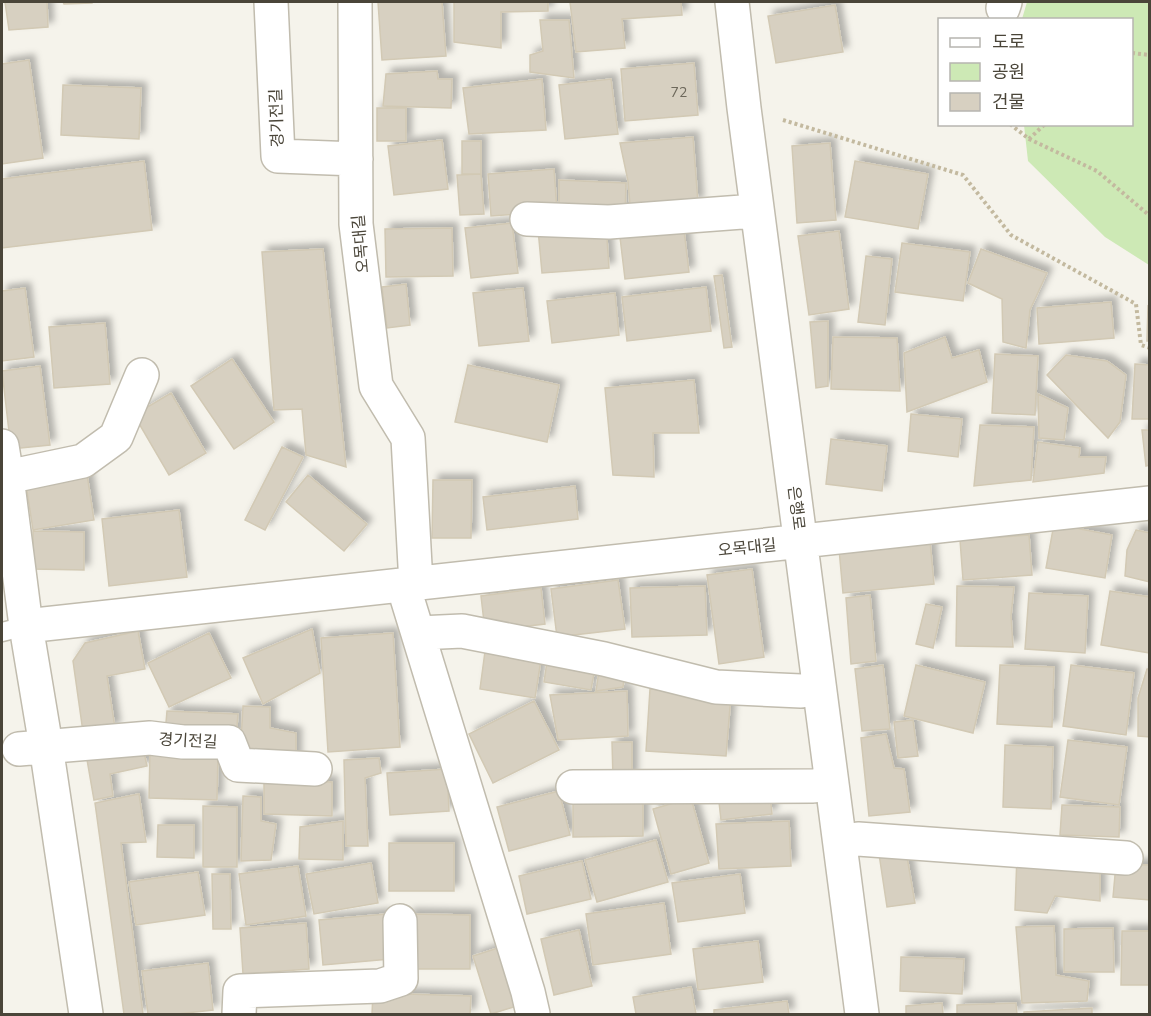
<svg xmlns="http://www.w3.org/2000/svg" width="1151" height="1016" viewBox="0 0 1151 1016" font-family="'Nunito Sans','Noto Sans KR',sans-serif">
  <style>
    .green { fill: #cde9b5 }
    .building { fill: #d7d0c1; stroke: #d2c9b4; stroke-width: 1.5; filter: url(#shadow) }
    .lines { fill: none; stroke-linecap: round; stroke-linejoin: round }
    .lane-casing { stroke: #c1bcae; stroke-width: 21 }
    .street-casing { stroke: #c1bcae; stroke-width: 36 }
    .path { stroke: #c3b99f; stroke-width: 4; stroke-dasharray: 3 3; stroke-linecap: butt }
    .lane { stroke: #fff; stroke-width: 18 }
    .street { stroke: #fff; stroke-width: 33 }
    .labels { text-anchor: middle; stroke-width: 4.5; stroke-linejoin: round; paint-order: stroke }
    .number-label { font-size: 14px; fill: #6d685b }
    .street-label { font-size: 16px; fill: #4a4539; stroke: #fff }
  </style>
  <defs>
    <filter id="shadow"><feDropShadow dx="5.5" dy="-5.5" stdDeviation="3" flood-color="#0004"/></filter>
  </defs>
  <rect width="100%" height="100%" fill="#f5f3eb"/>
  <path class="green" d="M1027,2h122v263l-44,-28 -77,-76 -4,-36 108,-1v-104l-110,-1z"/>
  <path class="building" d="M5,2h42l1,25 -39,3z
    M63,2h29v1l-28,1z
    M378,2h64l4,54 -64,4z
    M454,2h94v9l-47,1v36l-47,-6z
    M570,2h111l1,13 -60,4 3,29 -49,4z
    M835,5l8,47 -67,11 -8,-47z
    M540,20h29l5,58 -44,-6v-17l13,-4z
    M29,60l14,98 -41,6v-100z
    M694,63l4,52 -73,6 -4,-52z
    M437,71l1,8h14l-1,29 -68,-2 3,-32z
    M542,79l4,51 -77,4 -6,-46z
    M611,79l7,55 -53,5 -6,-54z
    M63,85l78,3 -2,51 -78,-4z
    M377,108h29v33h-29z
    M693,137l5,66 -68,2 -2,-24 -8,-38z
    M442,140l6,49 -54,6 -6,-49z
    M462,141h19v33h-19z
    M830,143l6,77 -39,3 -5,-77z
    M144,161l8,69 -150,18v-69z
    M855,161l73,13 -10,55 -73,-12z
    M554,169l3,42 -66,5 -3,-42z
    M481,174l3,40 -24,1 -3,-40z
    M559,180l67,3 -1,33h-66z
    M683,222l6,50 -64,7 -6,-50z
    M512,223l6,50 -47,5 -6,-50z
    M606,224l3,44 -67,5 -4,-44z
    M452,228l1,48 -67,1 -1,-48z
    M839,231l10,78 -40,6 -11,-79z
    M902,243l68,9 -7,49 -68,-9z
    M323,249l23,218 -40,-12 -4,-46 -28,1 -12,-158z
    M981,249l66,24 -17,37 -4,38 -23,-6 -1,-43 -34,-16z
    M866,256l26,3 -7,66 -27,-3z
    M722,275l10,72 -8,1 -10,-72z
    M406,284l4,41 -23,3 -5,-41z
    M706,287l5,44 -84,10 -5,-44z
    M25,288l9,69 -32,4v-70z
    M523,288l6,53 -50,5 -6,-53z
    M615,293l4,42 -67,8 -5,-42z
    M1111,302l3,36 -75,6 -2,-36z
    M1148,306l2,1v34h-3z
    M828,321v65l-12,2 -6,-66z
    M105,323l5,61 -56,4 -5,-61z
    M833,337l64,1 3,53 -69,-2z
    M945,337l7,21 27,-8 8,32 -80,30 -3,-59z
    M995,354l43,2 -3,59 -43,-2z
    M1066,355l41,6 19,14 -6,47 -12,16 -61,-63z
    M232,359l42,63 -40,27 -43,-63z
    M1135,364l15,1v54h-18z
    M468,365l91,20 -12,57 -92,-20z
    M40,366l10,79 -39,4 -9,-78z
    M694,380l5,53h-46l1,44 -41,-2 -8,-87z
    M171,393l35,60 -37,22 -35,-60z
    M1038,394l30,14 -4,32 -25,-2z
    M911,414l51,5 -4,38 -50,-6z
    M980,425l54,2 -3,53 -57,6z
    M1142,430h8v35l-4,1z
    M831,439l56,7 -5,45 -56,-7z
    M1038,442l42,6 -1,9h27l-2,16 -71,9z
    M282,447l21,10 -38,73 -20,-10z
    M86,468l8,52 -61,10 -8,-52z
    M308,475l59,49 -23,27 -58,-49z
    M433,480h39l-1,58h-39z
    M575,486l3,33 -91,11 -4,-33z
    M179,510l8,67 -78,9 -7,-67z
    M1054,524l58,11 -7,43 -59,-10z
    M1136,530l14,3v49l-25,-6 2,-26z
    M33,531l51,1v38l-51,-1z
    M1029,535l3,40 -69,5 -3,-40z
    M930,541l4,43 -91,9 -4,-44z
    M752,569l12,88 -45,7 -12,-89z
    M618,580l7,49 -68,8 -6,-48z
    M705,586l2,49 -75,2 -2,-49z
    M957,586l57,1 -3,29 2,31 -57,-1z
    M541,588l4,36 -60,7 -4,-35z
    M1110,591l40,6v56l-49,-8z
    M1029,593l59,3 -3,57 -60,-4z
    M870,595l6,66 -25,3 -5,-66z
    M926,604l16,3 -9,41 -17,-4z
    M312,629l8,44 -57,31 -20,-46z
    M138,631l7,38 -38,7 8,52 -32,4 -10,-71 12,-18z
    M209,633l22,45 -62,29 -21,-44z
    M393,633l7,114 -72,5 -7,-114z
    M486,644l56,9 -7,45 -55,-9z
    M548,655l48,7 -5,28 -47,-8z
    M600,664l26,1 -3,22 -27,4z
    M883,665l7,64 -28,2 -7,-62z
    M916,665l69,17 -12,51 -69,-17z
    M1000,665l54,2 -2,60 -55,-3z
    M1071,665l63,8 -8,62 -63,-9z
    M1147,669h3v68l-12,-1v-38z
    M650,689l81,6 -5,61 -80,-5z
    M627,691l1,45 -70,4 -8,-45z
    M534,701l25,49 -66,33 -24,-49z
    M243,706l27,1v21l26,5v29l-56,-4z
    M167,711l71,3 -2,24 -71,-4z
    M913,720l5,36 -20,2 -4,-36z
    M886,734l8,34 10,1 6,43 -41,4 -8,-78z
    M1068,740l59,7 -8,58 -59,-8z
    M612,742h20v36l-19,1z
    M142,743l5,23 -37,8 3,22 -19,4 -9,-52z
    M1005,745l48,2 -2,62 -48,-2z
    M150,751l68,2 -1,47 -68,-2z
    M379,758l2,15 -16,5 3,68h-22l-2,-86z
    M447,769l2,42 -59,4 -3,-42z
    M264,780l68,2v34l-68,-2z
    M559,791l11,44 -61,16 -12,-44z
    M139,794l7,48 -25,1 22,171h-19l-29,-211z
    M573,794h70v42l-70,1z
    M770,795l2,19 -51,6 -2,-18z
    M243,796l18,1v24l15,3 -5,36 -30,1z
    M691,798l18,65 -38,11 -18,-65z
    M1062,805l58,2 -1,30 -59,-2z
    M203,806l34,1v60h-34z
    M343,821v39l-44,-1 1,-32z
    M789,821l2,45 -72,3 -3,-45z
    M158,825h36v33l-37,-1z
    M656,840l12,42 -71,20 -12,-42z
    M389,843h65v48h-65z
    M906,851l9,52 -28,4 -8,-53z
    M1017,855l83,8v38l-45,-5 -8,17 -32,-3z
    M582,861l9,38 -64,15 -8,-38z
    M371,863l7,40 -64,11 -8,-40z
    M1116,864l34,1v35l-37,-3z
    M298,866l8,50 -60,9 -7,-51z
    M198,872l7,43 -69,10 -7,-43z
    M212,874h18l1,55h-18z
    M740,874l5,39 -67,9 -6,-39z
    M664,903l7,51 -78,11 -7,-51z
    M386,914l4,45 -67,6 -4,-45z
    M408,914l62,1v54h-63z
    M306,923l3,46 -66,5 -3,-46z
    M1054,926l2,49 33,6 -2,20 -65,2 -6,-76z
    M1113,928l1,44h-50v-43z
    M579,930l13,56 -38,9 -13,-56z
    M1122,931h28v54h-29z
    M758,941l5,41 -65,8 -5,-41z
    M501,947l19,58 -29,9 -18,-58z
    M901,957l63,2 -2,35 -62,-3z
    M208,963l5,47 -36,4h-29l-6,-43z
    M691,987l5,27h-60l-3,-17z
    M373,993l98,3 -1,18h-98z
    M787,1001l2,13h-75v-4z
    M942,1003l1,11h-37v-8z
    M1016,1003l1,11h-60v-9z
    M1092,1008v6h-68v-2z"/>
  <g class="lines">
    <defs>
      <path id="lane" d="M2,632l24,-6"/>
      <path id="street" d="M271,2l7,154 78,3
        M355,2l1,222 20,162 32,52 8,146
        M732,2l12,106 118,906
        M1003,8l2,-6
        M527,219l82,3 133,-10
        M2,446l5,31 19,149 20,120 40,268
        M7,477l76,-16 33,-24 26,-62
        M403,585l125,407 5,22
        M26,626l1124,-123
        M419,633l43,-2 142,28 112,28 85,4
        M19,749l131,-11 33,4h46l9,23 77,4
        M573,787l240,-1
        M858,839l268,19
        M239,1014l1,-23 140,-5 21,-7 -1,-58"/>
    </defs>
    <use href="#lane" class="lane-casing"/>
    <use href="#street" class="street-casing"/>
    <path class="path" d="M1132,53l18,2
      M783,120l180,55 48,60 125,69 5,41 9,3
      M1010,124l19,15 68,32 53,45
      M1029,139l16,-15"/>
    <use href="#lane" class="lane"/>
    <use href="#street" class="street"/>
  </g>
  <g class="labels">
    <g class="number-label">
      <text x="679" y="97">72</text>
    </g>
    <g class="street-label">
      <text transform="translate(276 118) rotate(-92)" y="6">경기전길</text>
      <text transform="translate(360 244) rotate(-95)" y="6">오목대길</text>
      <text transform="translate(797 508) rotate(83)" y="6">은행로</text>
      <text transform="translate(747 547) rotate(-6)" y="6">오목대길</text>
      <text transform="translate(188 740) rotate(3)" y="6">경기전길</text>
    </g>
  </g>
  <rect width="1151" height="1016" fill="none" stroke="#4a4539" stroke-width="6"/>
  <rect x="938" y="18" width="195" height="108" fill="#ffffff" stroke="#b7b5b0" stroke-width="1.5"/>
  <rect x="950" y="38" width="30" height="9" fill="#ffffff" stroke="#b7b5b0" stroke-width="1.5"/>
  <text x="992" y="48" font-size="18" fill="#4a4539">도로</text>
  <rect x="950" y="63" width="30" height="18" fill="#cde9b5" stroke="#b7b5b0" stroke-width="1.5"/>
  <text x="992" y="78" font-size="18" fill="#4a4539">공원</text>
  <rect x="950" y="93" width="30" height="18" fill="#d7d0c1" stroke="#b7b5b0" stroke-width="1.5"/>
  <text x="992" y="108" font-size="18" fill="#4a4539">건물</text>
</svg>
